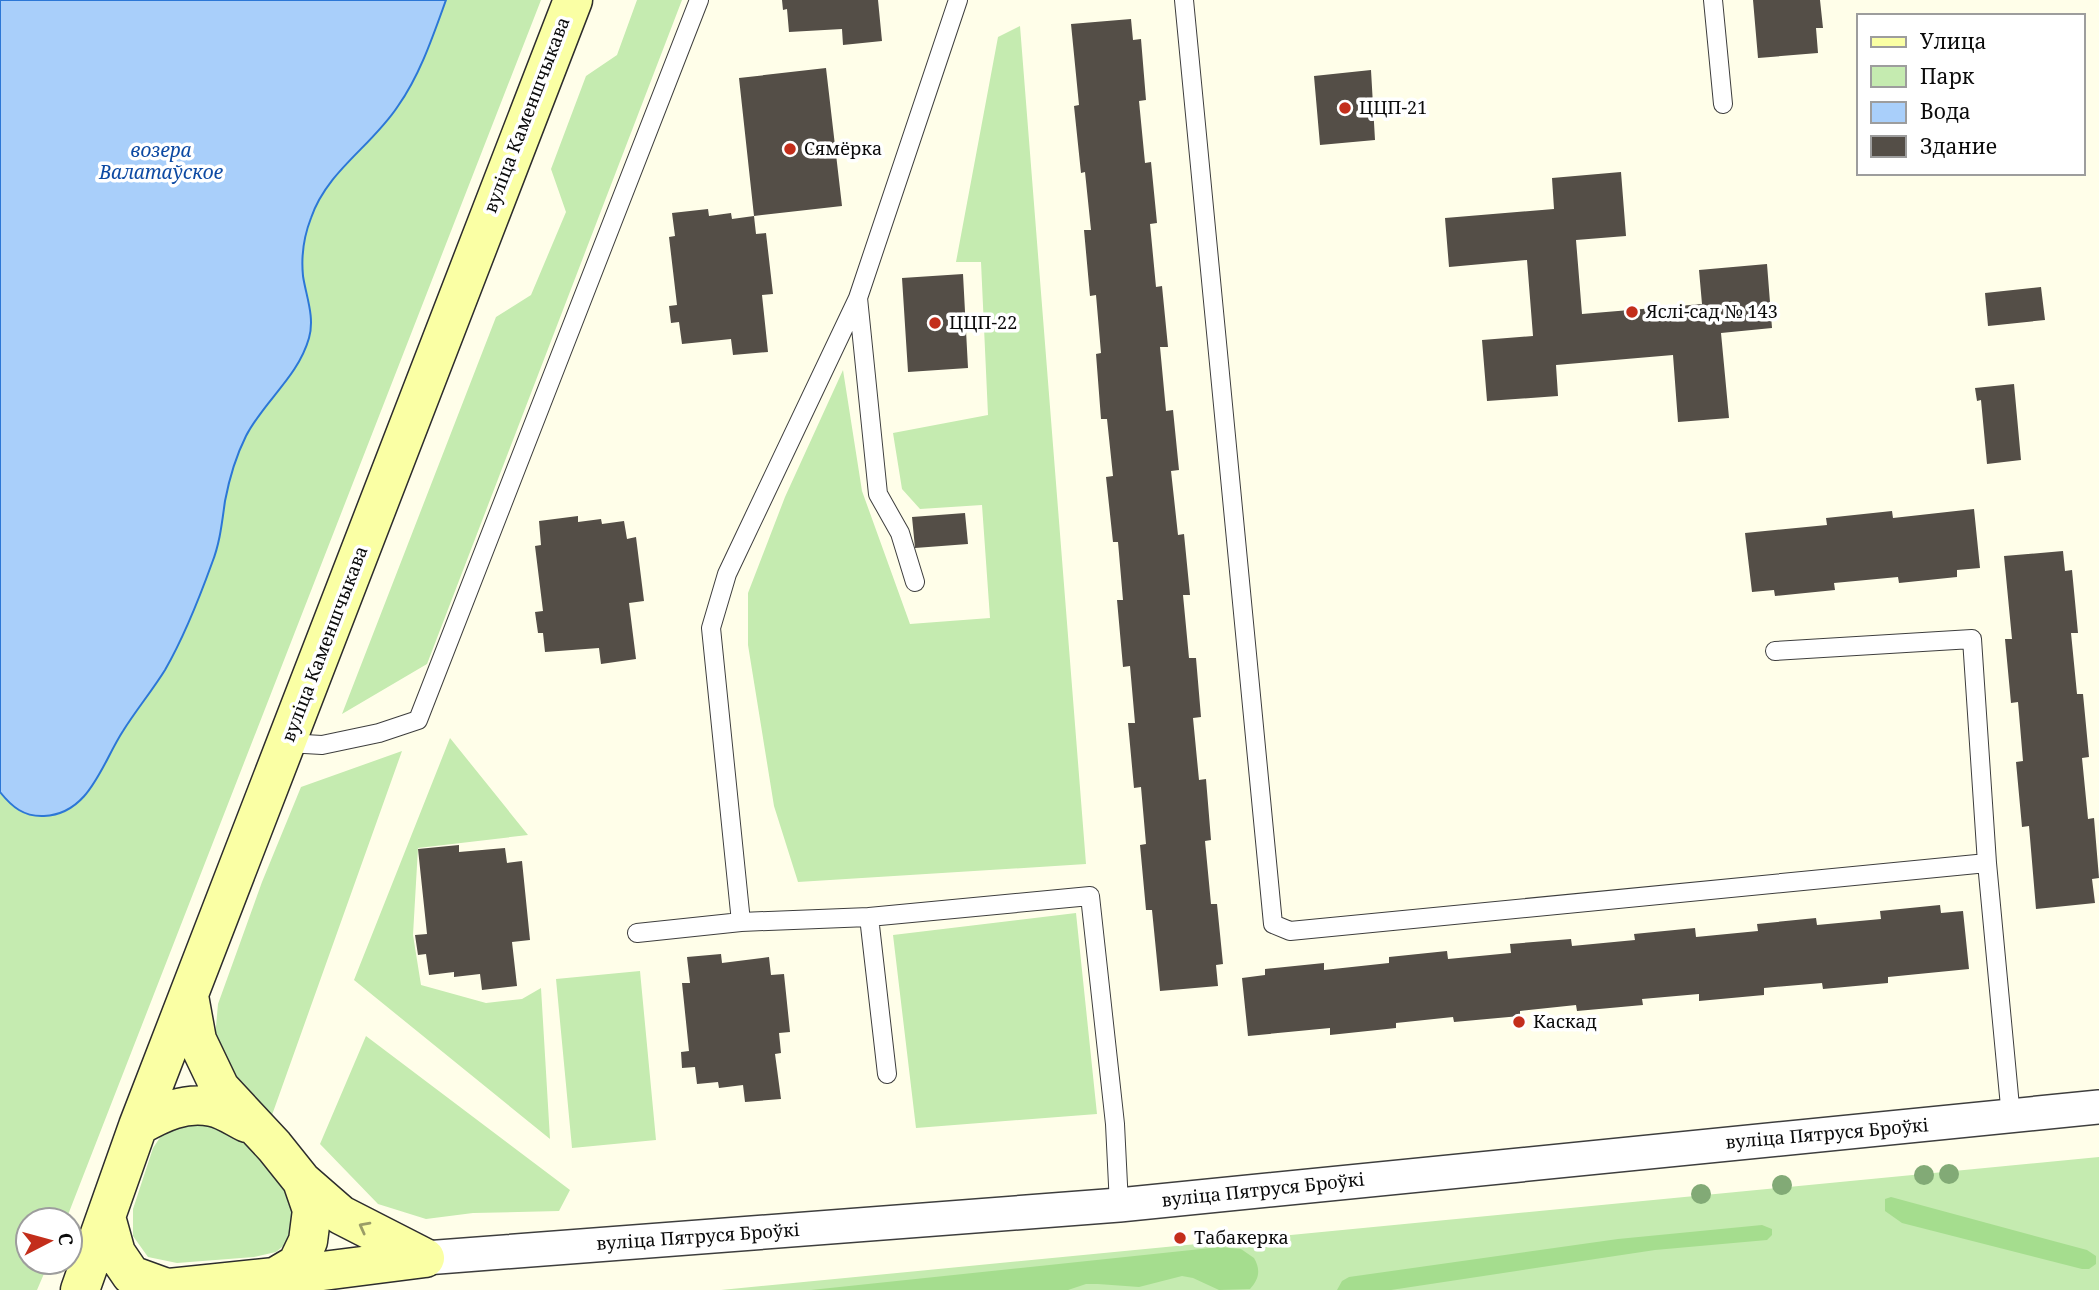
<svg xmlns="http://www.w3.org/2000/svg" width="2099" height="1290" viewBox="0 0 2099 1290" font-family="'Noto Serif',serif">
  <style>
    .green { fill: #c5ebb0 }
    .forest { fill: #a5dd8e }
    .water { fill: #a9cffa; stroke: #2c77d6; stroke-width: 2 }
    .building { fill: #544e47 }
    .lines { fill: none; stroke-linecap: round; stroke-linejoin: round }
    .lane-casing { stroke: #3e3e3e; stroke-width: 20 }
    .street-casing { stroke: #3e3e3e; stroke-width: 36 }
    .secondary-casing { stroke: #2d2d2d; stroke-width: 41 }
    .lane { stroke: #fff; stroke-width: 18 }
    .street { stroke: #fff; stroke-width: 33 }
    .secondary { stroke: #faffa4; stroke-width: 38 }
    .tree { fill: #82aa76 }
    .oneway { stroke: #9a9d67 }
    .poi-dot { fill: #c32e1b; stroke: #fff; stroke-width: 2.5 }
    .labels { text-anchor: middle; stroke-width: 7; stroke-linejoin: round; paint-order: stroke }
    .poi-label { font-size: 18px; fill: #0b0b0b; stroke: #fff; text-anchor: start }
    .street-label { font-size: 18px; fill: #0b0b0b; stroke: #fff }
    .water-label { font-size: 19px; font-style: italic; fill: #0d4aa3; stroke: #fff }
  </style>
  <rect width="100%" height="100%" fill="#fffee9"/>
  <path class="green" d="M0,0h541l-475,1220h-38v42h21l-12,28h-37z
    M637,0h45l-255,664 -85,50 154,-397 35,-22 35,-83 -15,-43 35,-93 31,-21z
    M1020,26l66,838 -288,18 -24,-76 -26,-161v-52l37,-96 58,-127 19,121 48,133 80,-6 -8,-113 -62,4 -18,-20 -9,-56 95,-18 -7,-153h-25l42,-225z
    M450,738l78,97 -110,13 -5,87 8,50 65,18 36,-4 19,-11 9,151 -196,-159z
    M402,751l-130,364 -45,-43 -12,-34 3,-34 44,-122 39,-95z
    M1076,913l21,201 -181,14 -23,-193z
    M640,971l16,169 -84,8 -16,-169z
    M366,1036l204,154 -11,21 -86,2 -47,6 -48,-15 -58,-60z
    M192,1121l32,7 32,22 39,54 -7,38 -12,10 -22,5 -77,6 -29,-6 -15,-21v-27l20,-61 10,-15z
    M2099,1157v133h-1378z"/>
  <path class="forest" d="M1891,1197l196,53 9,6v8l-7,5h-7l-180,-46 -17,-12v-12z
    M1762,1225l10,4v6l-5,5 -112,10 -264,40h-54l5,-9 7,-4 269,-38z
    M1220,1247l21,2 13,9c7,12 5,21 -4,31l-31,1 -26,-12 -11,-2 -43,11 -41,-3h-12l-18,6h-257z"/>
  <path class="water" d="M0,0h446c-13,36 -26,75 -48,106 -26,40 -71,65 -87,112 -7,18 -10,38 -8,58 3,20 12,41 6,62 -11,39 -45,63 -63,98 -10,20 -17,44 -21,65 -3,21 -5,42 -13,62 -13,36 -28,74 -47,107 -13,21 -29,40 -42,61 -21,32 -33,83 -79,85 -20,1 -32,-9 -44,-24z"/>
  <path class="building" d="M782,0h96l4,41 -39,4 -1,-16 -53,3 -2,-23 -4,1z
    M1753,0h67l3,28h-7l2,25 -60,5z
    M1131,19l2,21 8,-1 5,61 -7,1 6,62 6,-1 6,61 -7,1 6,63 6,-1 6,61h-8l6,64 7,-1 6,60 -8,1 7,64 6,-1 6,61h-7l6,63h7l5,59 -8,1 6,62 7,-1 5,61 -6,1 6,63h6l6,60 -7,1 2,21 -58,5 -8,-81h-6l-6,-65 6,-1 -5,-57 -7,1 -6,-65h7l-5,-57 -7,1 -6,-67h6l-5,-58h-5l-7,-65 7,-1 -6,-57h-6l-5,-65 5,-1 -5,-58 -6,1 -6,-66h7l-6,-58 -4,1 -7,-67 5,-1 -8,-81z
    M826,68l16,138 -88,10 2,18 10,-1 7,61 -11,1 6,57 -35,3 -2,-16 -49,5 -3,-22 -8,1 -2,-17 8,-1 -8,-68 6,-1 -3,-23 36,-4 1,7 22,-3 1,6 22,-3 -15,-138z
    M1371,70l4,70 -55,5 -6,-69z
    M1621,172l5,64 -50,4 6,74 120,-10 -3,-34 68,-6 5,64 -51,5 8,85 -51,4 -5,-67 -117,10 2,31 -71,5 -5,-61 51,-4 -6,-76 -78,7 -4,-49 109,-9 -2,-31z
    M963,274l5,94 -60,4 -6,-94z
    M2041,287l4,33 -57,6 -3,-33z
    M2014,384l7,76 -34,4 -6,-64 -4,1 -2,-13z
    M1974,509l6,59 -23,2v7l-58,6 -1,-6 -64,6 1,7 -60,6 -1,-6 -22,2 -7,-59 82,-8 -1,-7 66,-7 1,7z
    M965,513l3,31 -53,4 -3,-31z
    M578,516v6l23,-3 1,5 22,-3 3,18 9,-2 8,64 -15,2 7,56 -35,5 -2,-16 -54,4 -2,-19h-5l-3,-21 8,-1 -8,-65 6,-1 -2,-24z
    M2063,551l2,20 7,-1 6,63h-7l6,61h6l6,63 -7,1 6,61 6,-1 5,60 -7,1 3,24 -59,6 -7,-83 -7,1 -6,-65 7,-1 -5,-59 -7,1 -6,-64h7l-8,-83z
    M459,845v7l46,-4 2,15 15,-2 8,79 -18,2 5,44 -35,4 -2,-16 -26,3v-5l-25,3 -3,-21 -8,1 -3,-20 12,-1 -9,-85z
    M1940,905l1,8 22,-2 6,58 -81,8v6l-65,6 -1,-6 -58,5v7l-65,6v-7l-57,5 1,6 -66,6 -1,-6 -56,6v5l-66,6 -1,-5 -57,6v5l-66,7v-7l-82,8 -6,-58 23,-3v-6l59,-6v7l65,-7v-6l58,-6 1,8 63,-6 -1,-9 61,-5 1,7 63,-6 -1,-6 61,-6 1,9 62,-6 -1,-7 59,-6 1,7 64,-6 -1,-8z
    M721,954l1,9 47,-6 2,18 13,-1 6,58 -11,1 2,20 -6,1 6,45 -36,3 -2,-17 -24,3 -1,-6 -21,2 -2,-17 -13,1 -1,-16 8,-1 -7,-68h8l-3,-26z"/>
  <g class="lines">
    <defs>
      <path id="lane" d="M1184,0l89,924 17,7 697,-68
        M1713,0l10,104
        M915,582l-15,-49 -22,-39 -20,-196 100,-298
        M1775,651l197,-12 15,224 24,254
        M287,743l35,2 57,-12 39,-13 281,-720
        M869,917l18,157
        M741,922l-30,-294 16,-54 131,-276
        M637,933l104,-11 128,-5 221,-21 25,228 4,81"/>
      <path id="street" d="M425,1258l694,-53 980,-98"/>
      <path id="secondary" d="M189,996l8,44 23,48 54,58 28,35 39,34 84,43
        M138,1126c23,-13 47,-25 74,-19 12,2 24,11 35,16
        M106,1217l10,36 15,22 33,12
        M275,1277l22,-13 11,-23 4,-31 -10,-29
        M80,1290l58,-164 435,-1126
        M150,1290l125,-13 150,-19"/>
    </defs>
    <use href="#lane" class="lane-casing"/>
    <use href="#street" class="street-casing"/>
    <use href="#secondary" class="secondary-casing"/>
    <use href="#lane" class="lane"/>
    <use href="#street" class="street"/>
    <use href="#secondary" class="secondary"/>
  </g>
  <g class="tree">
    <circle cx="1949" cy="1174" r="10"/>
    <circle cx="1924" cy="1175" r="10"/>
    <circle cx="1782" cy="1185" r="10"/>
    <circle cx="1701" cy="1194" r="10"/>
  </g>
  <defs><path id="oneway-chevron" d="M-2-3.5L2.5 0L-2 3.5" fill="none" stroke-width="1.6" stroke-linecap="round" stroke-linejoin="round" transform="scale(1.75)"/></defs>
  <use class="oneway" href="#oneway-chevron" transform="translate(364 1227) rotate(-152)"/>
  <g class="poi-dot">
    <circle cx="1345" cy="108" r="7"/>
    <circle cx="790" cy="149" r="7"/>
    <circle cx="1632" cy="312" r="7"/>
    <circle cx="935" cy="323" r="7"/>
    <circle cx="1519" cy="1022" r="7"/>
    <circle cx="1180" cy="1238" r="7"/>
  </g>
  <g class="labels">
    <g class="poi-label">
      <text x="1359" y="114">ЦЦП-21</text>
      <text x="804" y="155">Сямёрка</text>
      <text x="1646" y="318">Яслі-сад № 143</text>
      <text x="949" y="329">ЦЦП-22</text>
      <text x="1533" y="1028">Каскад</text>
      <text x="1194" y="1244">Табакерка</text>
    </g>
    <g class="street-label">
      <text transform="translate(527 115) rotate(-69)" y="6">вуліца Каменшчыкава</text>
      <text transform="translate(325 644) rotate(-69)" y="6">вуліца Каменшчыкава</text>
      <text transform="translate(1827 1134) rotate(-5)" y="6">вуліца Пятруся Броўкі</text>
      <text transform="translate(1263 1190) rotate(-6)" y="6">вуліца Пятруся Броўкі</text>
      <text transform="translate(698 1237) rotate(-4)" y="6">вуліца Пятруся Броўкі</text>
    </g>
    <g class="water-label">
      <text x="161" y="157">возера<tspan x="161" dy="22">Валатаўское</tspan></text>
    </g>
  </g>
  <rect x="1857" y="14" width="228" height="161" fill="#ffffff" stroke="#9d9d9d" stroke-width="2"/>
  <rect x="1871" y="37" width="35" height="10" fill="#faffa4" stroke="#9d9d9d" stroke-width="2"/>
  <text x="1920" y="49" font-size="21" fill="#0b0b0b">Улица</text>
  <rect x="1871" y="66" width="35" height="21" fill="#c5ebb0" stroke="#9d9d9d" stroke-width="2"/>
  <text x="1920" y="84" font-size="21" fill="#0b0b0b">Парк</text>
  <rect x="1871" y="102" width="35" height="21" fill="#a9cffa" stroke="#9d9d9d" stroke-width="2"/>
  <text x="1920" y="119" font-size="21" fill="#0b0b0b">Вода</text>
  <rect x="1871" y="136" width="35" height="21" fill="#544e47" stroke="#9d9d9d" stroke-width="2"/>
  <text x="1920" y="154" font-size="21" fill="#0b0b0b">Здание</text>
  <g transform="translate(49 1241) rotate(84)"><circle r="33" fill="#ffffff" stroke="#9d9d9d" stroke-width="2"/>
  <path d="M0-5L12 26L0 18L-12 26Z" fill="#c32e1b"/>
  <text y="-10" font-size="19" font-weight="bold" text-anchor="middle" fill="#0b0b0b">С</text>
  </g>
</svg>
